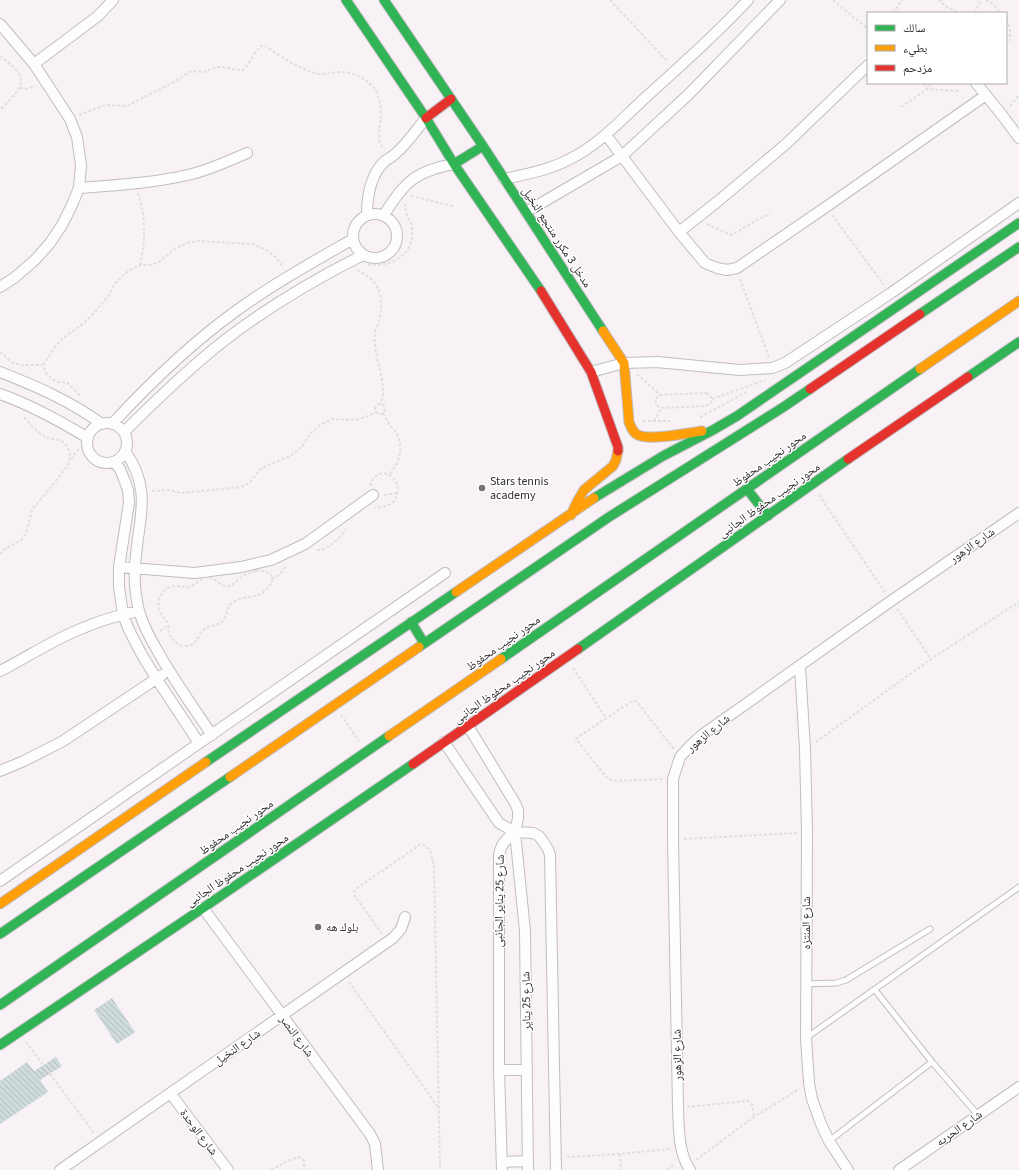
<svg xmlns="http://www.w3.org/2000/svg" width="1019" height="1170" viewBox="0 0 1019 1170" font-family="'Source Sans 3','Noto Naskh Arabic',sans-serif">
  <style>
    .building { fill: url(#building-back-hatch) }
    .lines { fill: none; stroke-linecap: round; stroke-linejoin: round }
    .lane-casing { stroke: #c0bcbf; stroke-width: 7 }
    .street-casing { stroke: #c0bcbf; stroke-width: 12 }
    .fast-casing { stroke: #c0bcbf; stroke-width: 11 }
    .slow-casing { stroke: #c0bcbf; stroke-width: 11 }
    .jam-casing { stroke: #c0bcbf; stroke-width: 11 }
    .path { stroke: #e0dee0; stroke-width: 2; stroke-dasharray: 3 2; stroke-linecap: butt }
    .lane { stroke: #fefdfe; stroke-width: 5 }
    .street { stroke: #fefdfe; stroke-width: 10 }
    .fast { stroke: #30b455; stroke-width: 9 }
    .slow { stroke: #ff9f0a; stroke-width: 9 }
    .jam { stroke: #e5322d; stroke-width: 9 }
    .poi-dot { fill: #757174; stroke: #fff; stroke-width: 1.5 }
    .labels { text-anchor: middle; stroke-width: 3; stroke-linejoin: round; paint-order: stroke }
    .street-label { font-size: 12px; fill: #2f2b2e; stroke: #fff }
    .poi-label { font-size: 12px; fill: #2f2b2e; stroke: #fff; text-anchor: start }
  </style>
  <defs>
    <pattern id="building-back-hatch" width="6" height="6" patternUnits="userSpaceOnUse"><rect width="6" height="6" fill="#cfdada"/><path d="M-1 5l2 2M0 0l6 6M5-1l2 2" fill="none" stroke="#b2bbbb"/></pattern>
  </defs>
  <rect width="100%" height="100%" fill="#f8f2f7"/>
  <path class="building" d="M112,998l23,34 -18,12 -23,-34z
    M56,1057l6,9 -22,14 8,12 -48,32v-43l27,-19 7,9z"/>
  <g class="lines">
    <defs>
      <path id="lane" d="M806,984l30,-1 10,-3 84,-51
        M875,990l57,72 46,53
        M806,1038l213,-151
        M829,1141l103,-79"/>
      <path id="street" d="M0,24l34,40 36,55 7,18 4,28 -2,23 -7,17 -10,20 -12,18 -15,17 -21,18 -14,9
        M34,64l64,-48 15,-16
        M976,83l26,32 17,23
        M606,135l73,97 26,31 12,5 10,2 10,-2 89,-61 160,-112
        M504,179c23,-5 45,-9 66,-20 30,-15 51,-39 75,-61 35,-32 71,-63 103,-98
        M79,188c38,-3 76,-5 113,-14 19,-5 37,-13 55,-21
        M526,212l96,-56 67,-62 91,-94
        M353 236a22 22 0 1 1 44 0a22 22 0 1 1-44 0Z
        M367,215c0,-19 3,-40 18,-54 3,-2 7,-4 10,-7 12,-10 21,-24 31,-36
        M384,215c20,-33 32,-44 70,-51
        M679,232l38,-30 69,-58 82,-79
        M0,372c36,14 70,29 102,52
        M591,372l33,-9 33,-1 83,8 32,-2 13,-5 106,-70 128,-90
        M0,394c31,11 60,27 88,44
        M87 443a20 20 0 1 1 40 0a20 20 0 1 1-40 0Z
        M112,424c38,-41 78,-80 124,-113 37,-27 77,-49 117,-72
        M124,432c32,-32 65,-64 101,-92 43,-33 90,-61 138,-85
        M125,451c30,42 11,73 10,118 -1,14 1,29 4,42 4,14 11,27 18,39 16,29 36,57 55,85
        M114,462l6,7 4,10 4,11 1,13 -10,64v20l4,28 6,15 13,25 14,23 43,65
        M119,567l76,6 46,-6 30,-7 34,-16 68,-49
        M800,667l5,82 2,83 -1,206 3,45 3,16 9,25 8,17 19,29
        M0,671c28,-14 54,-32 83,-43 18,-8 37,-13 56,-17
        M468,726l47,77 3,7v8l-3,14 10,99 3,239
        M444,742l55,81 16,9 18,1 6,3 5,7 4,6 2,6 6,315
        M0,771l24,-10 39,-20 99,-66
        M0,881l445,-308
        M203,908l167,226 5,10 3,26
        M499,1070h28
        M171,1094l57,76
        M502,1162l26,-1
        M60,1170l333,-232 8,-9 4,-12
        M502,1170l-3,-100v-215c2,-12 7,-15 16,-23
        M690,1170c-12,-18 -11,-42 -12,-62l-5,-268v-61l7,-22 10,-11 12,-11 189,-134 128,-88
        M899,1170l120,-83"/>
      <path id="fast" d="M346,0l80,118 28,46 87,127
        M384,0l99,146 120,185
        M454,164l29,-18
        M920,314l99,-67
        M968,377l51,-35
        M747,489l21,27
        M594,498l69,-42 50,-26 24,-14 282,-193
        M411,622l13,21
        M419,647l190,-130 173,-109 28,-19
        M578,649l270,-190
        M501,659l419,-290
        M206,762l250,-170
        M0,934l230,-157
        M0,1005l389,-269
        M0,1045l203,-137 210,-144"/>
      <path id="slow" d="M603,331l21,32 5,59c2,5 4,11 9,13 13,6 49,-2 64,-4
        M920,369l99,-68
        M571,515l7,-15 6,-10 29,-24 3,-6 2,-9
        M456,592l138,-94
        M389,736l112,-77
        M230,777l189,-130
        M0,904l206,-142"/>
      <path id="jam" d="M426,118l25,-19
        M541,291l50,81 27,75v4
        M810,389l110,-75
        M848,459l120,-82
        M413,764l165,-115"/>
    </defs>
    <use href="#lane" class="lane-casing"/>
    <use href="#street" class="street-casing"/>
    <use href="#fast" class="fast-casing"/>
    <use href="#slow" class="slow-casing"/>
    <use href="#jam" class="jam-casing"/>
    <path class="path" d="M610,0l58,62
      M833,0l35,29
      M942,0l-2,1 6,6 14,6
      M986,0l7,4 7,9
      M893,13l9,-13
      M974,13l7,-13
      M1006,20c5,6 4,13 4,21
      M0,56c9,7 27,19 19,32 -4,7 -13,16 -19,22
      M924,83l3,6 32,2
      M20,88l6,1 9,-3
      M1010,106l9,-11
      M901,107l26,-18 4,-6
      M79,115l27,-10 21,1 47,-24 17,-11 13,1 13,-5h6l10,2 10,1c7,-6 13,-23 21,-25 17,12 34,23 54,29 6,1 12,-1 18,-2 15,-1 28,5 38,16 3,3 3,8 5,11 5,16 -1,25 0,40 0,4 3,8 6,10
      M138,193c2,7 4,14 5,21 2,17 1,34 -3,51
      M411,196l42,10
      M832,215l52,70
      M707,224l24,11 39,-22
      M368,264c19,4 40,-6 44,-25 0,-4 1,-9 0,-13 0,-3 -3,-5 -4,-8 -2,-5 -3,-10 -3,-15
      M357,270c9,5 19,11 22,21 4,11 2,22 -1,33 -1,3 -3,6 -3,9 -2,20 7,37 8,56 1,5 -1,10 -2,15
      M740,279l29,78
      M0,352l13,11 8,2h22l3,8 6,6 6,3 10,1 12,13
      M43,365l12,-18 7,-8 22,-16 8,-8 17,-20 5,-10 7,-8 9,-7 10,-5h10l9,-3 17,-14 11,-5 12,-2 53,3c12,4 26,12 31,24
      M637,374l23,21
      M706,393c5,2 6,5 5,10l-5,3 -45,2c-7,-3 -7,-10 -1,-13z
      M712,399l53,-19
      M375 409a5 5 0 1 1 10 0a5 5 0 1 1-10 0Z
      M383,413c2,4 4,7 6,11 2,3 5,5 6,7 10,15 5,31 -6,44
      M700,417l47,-25
      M643,421h27
      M654,421l7,-13
      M71,459l5,-7 5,-5
      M371,486c-1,-8 10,-16 18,-11 11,5 12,23 1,29 -4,3 -10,3 -15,4
      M152,491l17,-1 12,3 60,-6 8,-4 13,-15 28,-12 8,-6 5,-5 7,-11 10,-9 12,-6 23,1 11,-3 10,-5
      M384,495l14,-2
      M819,495l66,97
      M317,550c13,0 22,-12 29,-21
      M0,554l5,-5 16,-9 5,-7 6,-23 35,-43c5,-10 4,-22 -8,-27 -5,-1 -11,-1 -15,-4 -7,-4 -16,-14 -21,-20
      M256,571h9l6,4c4,10 -7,18 -16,21 -8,2 -16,1 -23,7 -6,4 -4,11 -8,16 -4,7 -12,6 -18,9 -9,5 -7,17 -19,18 -8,1 -15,-6 -18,-13 -1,-3 0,-6 -1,-9 -2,-4 -5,-7 -7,-10 -5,-10 -3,-20 7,-26 7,-4 14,0 21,-1 7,-2 14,-12 22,-9 6,2 9,8 16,8 7,0 10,-6 15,-9 4,-3 9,-5 14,-6z
      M272,578c8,-2 10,-5 13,-12
      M897,609l34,50
      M160,631l8,-6
      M573,668l33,50
      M341,715l18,26
      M816,742l115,-83 88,-57
      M662,779l-48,2 -7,-3 -31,-39 2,-2 53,-35 5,-1 38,48
      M684,839l113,-6
      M382,934l-27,-38 -1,-4 3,-4 64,-44c10,2 11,14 13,23l6,303
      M349,982l89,125
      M26,1042l68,91
      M687,1107l61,-6c6,3 5,10 6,16
      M620,1154l1,16
      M567,1157l53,-3 50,-5
      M696,1160l58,-43 45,-28
      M271,1170l17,-9 11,-4 5,4v9
      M667,1170l8,-6"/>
    <use href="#lane" class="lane"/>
    <use href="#street" class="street"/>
    <use href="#fast" class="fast"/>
    <use href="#slow" class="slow"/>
    <use href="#jam" class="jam"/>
  </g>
  <g class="poi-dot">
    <circle cx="482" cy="488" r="4"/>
    <circle cx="318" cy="927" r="4"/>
  </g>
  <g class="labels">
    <g class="street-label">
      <text transform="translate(557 237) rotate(57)" y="4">مدخل 3 مكرر منتجع النخيل</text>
      <text transform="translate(769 459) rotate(-35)" y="4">محور نجيب محفوظ</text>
      <text transform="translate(769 500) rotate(-35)" y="4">محور نجيب محفوظ الجانبى</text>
      <text transform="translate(972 545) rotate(-35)" y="4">شارع الزهور</text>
      <text transform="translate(503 643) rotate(-35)" y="4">محور نجيب محفوظ</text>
      <text transform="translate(504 686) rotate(-35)" y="4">محور نجيب محفوظ الجانبى</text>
      <text transform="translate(708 733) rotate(-39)" y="4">شارع الزهور</text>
      <text transform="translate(236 827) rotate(-35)" y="4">محور نجيب محفوظ</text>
      <text transform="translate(237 870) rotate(-34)" y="4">محور نجيب محفوظ الجانبى</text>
      <text transform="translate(499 901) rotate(-89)" y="4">شارع 25 يناير الجانبى</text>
      <text transform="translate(806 923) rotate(-90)" y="4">شارع المنتزه</text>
      <text transform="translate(526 1001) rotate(-91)" y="4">شارع 25 يناير</text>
      <text transform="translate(297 1036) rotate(53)" y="4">شارع النصر</text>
      <text transform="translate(237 1047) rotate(-35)" y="4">شارع النخيل</text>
      <text transform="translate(677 1055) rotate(-91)" y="4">شارع الزهور</text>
      <text transform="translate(959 1128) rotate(-35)" y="4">شارع الحريه</text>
      <text transform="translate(199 1132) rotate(53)" y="4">شارع الوحدة</text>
    </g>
    <g class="poi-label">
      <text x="490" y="485">Stars tennis<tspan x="490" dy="14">academy</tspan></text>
      <text x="326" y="931">بلوك هه</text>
    </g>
  </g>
  <rect x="867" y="12" width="140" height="72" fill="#ffffff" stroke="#acaaab"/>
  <rect x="875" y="25" width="20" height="6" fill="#30b455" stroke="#acaaab"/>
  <text x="903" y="32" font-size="12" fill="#2f2b2e">سالك</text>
  <rect x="875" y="45" width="20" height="6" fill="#ff9f0a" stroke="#acaaab"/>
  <text x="903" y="52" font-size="12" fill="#2f2b2e">بطيء</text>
  <rect x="875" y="65" width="20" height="6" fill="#e5322d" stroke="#acaaab"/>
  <text x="903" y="72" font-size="12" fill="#2f2b2e">مزدحم</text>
</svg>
